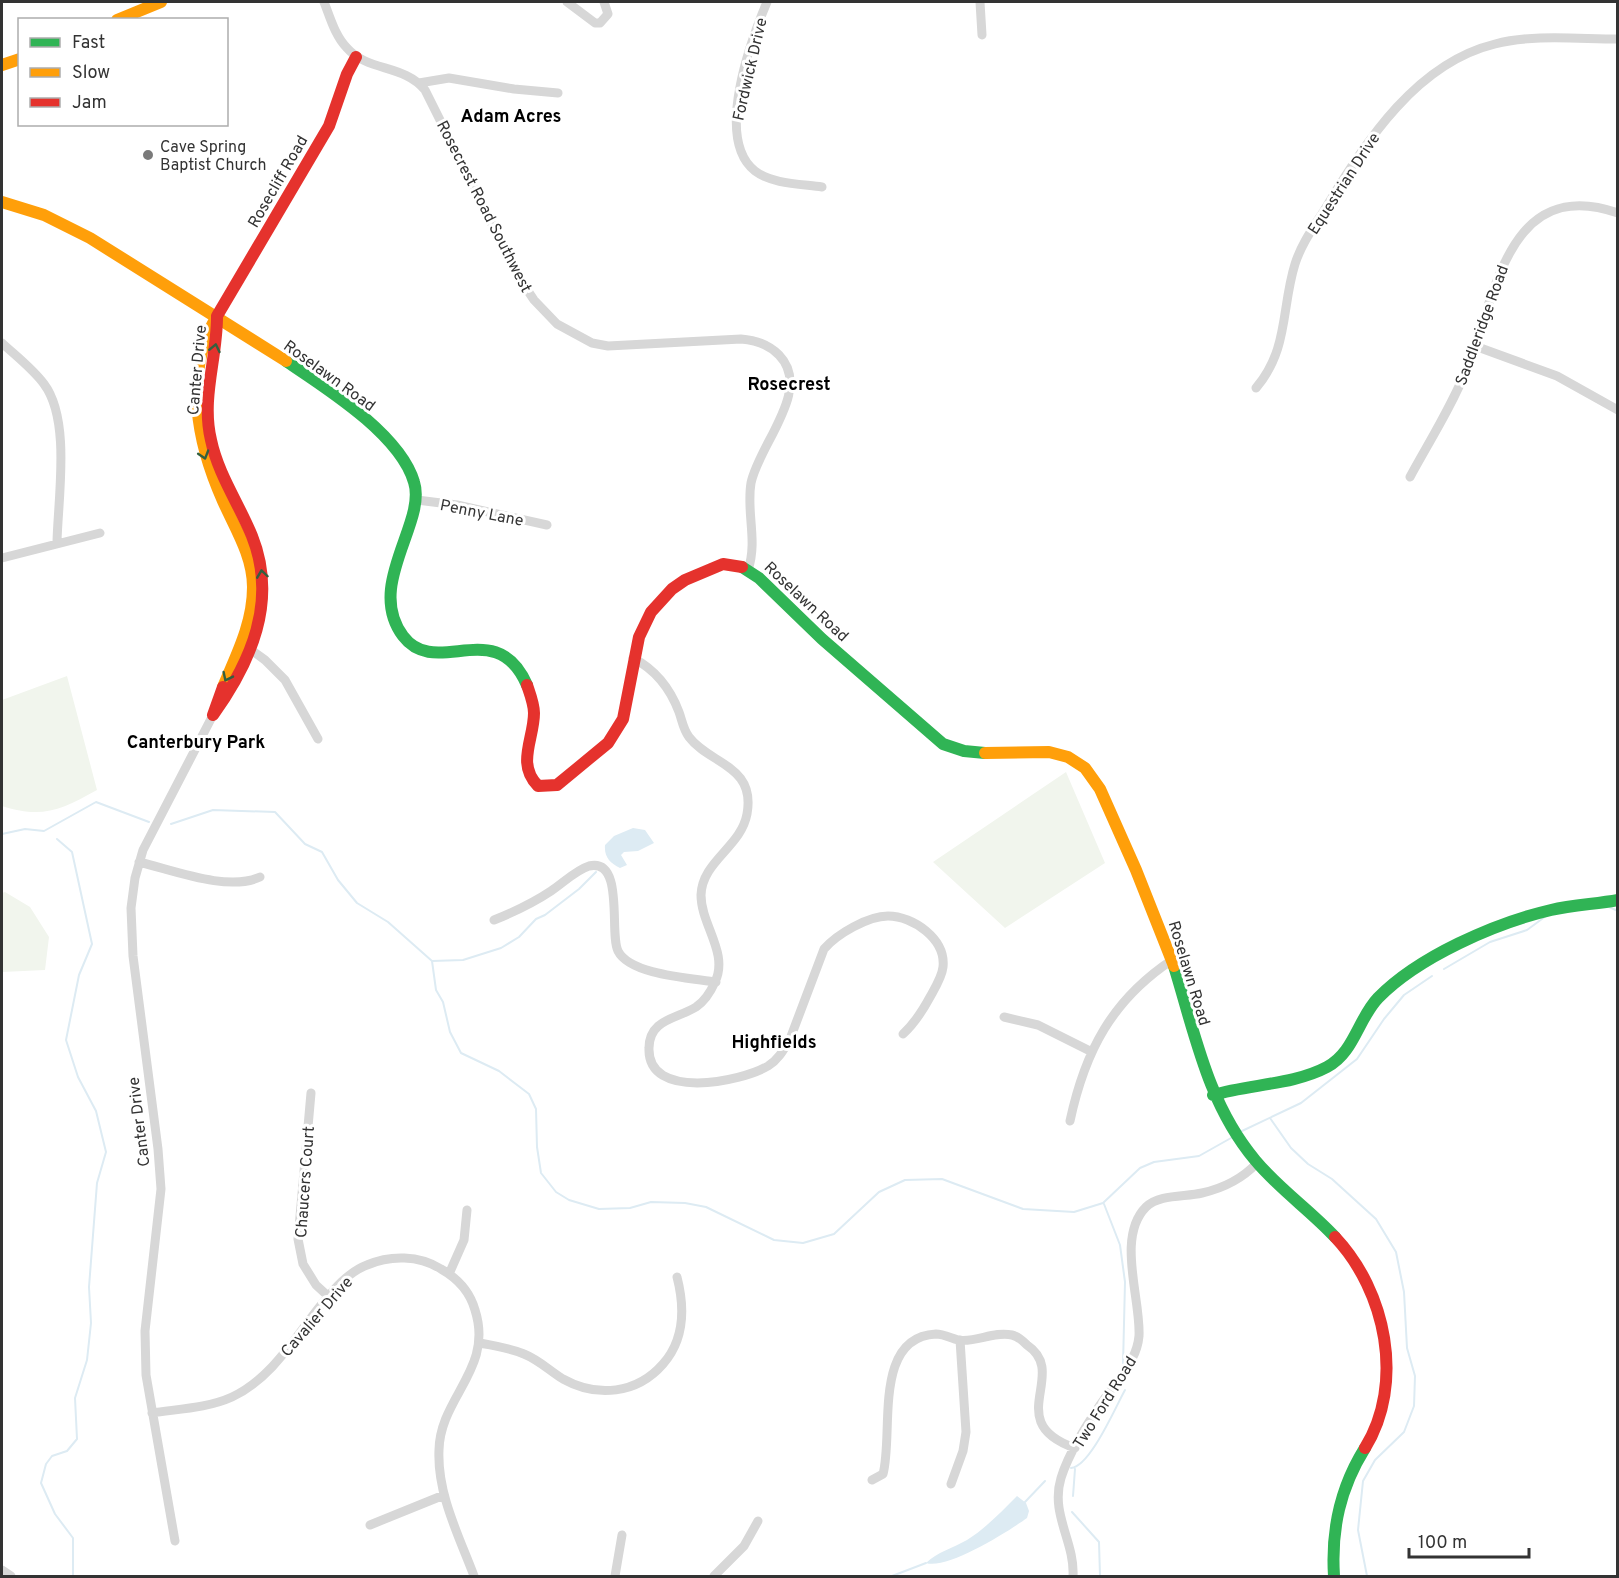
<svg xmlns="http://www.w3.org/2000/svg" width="1619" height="1578" viewBox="0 0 1619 1578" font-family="Overpass,sans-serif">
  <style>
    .green { fill: #f1f5ed }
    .water { fill: #ddebf3 }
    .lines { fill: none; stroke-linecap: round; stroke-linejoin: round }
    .stream { stroke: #ddebf3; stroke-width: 2 }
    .street { stroke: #d7d7d7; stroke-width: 9 }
    .fast { stroke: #30b455; stroke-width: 12 }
    .slow { stroke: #ff9f0a; stroke-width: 12 }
    .jam { stroke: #e5322d; stroke-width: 12 }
    .oneway { stroke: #32603f }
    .poi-dot { fill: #7a7a7a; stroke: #fff; stroke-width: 2 }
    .labels { text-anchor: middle; stroke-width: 6; stroke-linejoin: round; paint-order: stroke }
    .street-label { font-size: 16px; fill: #333; stroke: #fff }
    .poi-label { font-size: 16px; fill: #333; stroke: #fff; text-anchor: start }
    .neighbourhood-label { font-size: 18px; font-weight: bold; fill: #000; stroke: #fff }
  </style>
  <rect width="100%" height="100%" fill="#fff"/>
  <path class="green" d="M67,676l30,114c-36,20 -55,29 -95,16v-106z
    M1066,772l39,91 -100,65 -72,-66z
    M5,892l25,15 19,30 -4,33 -43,2v-79z"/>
  <path class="water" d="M633,828l12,2 9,13 -16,8 -14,1 -3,3 6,10 -7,3c-10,-5 -16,-11 -15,-23l9,-9z
    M1017,1496l9,7 3,8 -2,7c-18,13 -80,52 -101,45 11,-11 27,-15 41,-23 19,-12 34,-28 50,-44z"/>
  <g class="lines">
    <path class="stream" d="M171,824l42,-14 62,2 30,32 17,8 16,28 19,23 31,19 44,39 4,29 7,12 7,30 11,21 38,18 30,23 7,15 1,38 4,26 15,19 13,8 30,9 31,-1 21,-6 34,1 21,4 68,33 29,3 31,-9 45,-42 26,-12 37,-1 81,30 51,3 29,-9 37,-35 14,-6 45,-6 32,-18
      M2,834l23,-5 19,2 52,-29 53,20
      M57,839l15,13 20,92 -13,31 -13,65 12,37 18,34 10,41 -9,31 -8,104 2,36 -4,37 -12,38 2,41 -10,12 -15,5 -6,8 -5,19 14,31 18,24v38
      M1609,907l9,4
      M432,961l31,-1 38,-12 18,-11 17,-18 9,-4 34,-26 17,-17
      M1444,969l46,-27 37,-12 19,-14
      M1270,1118l21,30 17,16 24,15 44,40 20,33 8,40 3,56 8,28 -1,30 -10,26 -29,28 -12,21 -5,49 9,46
      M1242,1131l59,-28 56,-44 27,-40 20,-24 28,-19
      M1104,1204l16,41 5,37 -2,83
      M1071,1468c19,-1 45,-62 54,-78
      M1073,1496l2,-27
      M1025,1502l20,-21
      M1072,1512l27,30 1,34
      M892,1576l34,-13"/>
    <path class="street" d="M324,2c6,15 11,34 23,46 21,24 57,16 78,42l93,186 16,24 23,24 35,19 16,3 133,-7c15,1 27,5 38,16 34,35 -20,89 -28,128 -5,29 7,58 -3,87
      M567,2l28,21h5l8,-9 -4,-12
      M767,2c-16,38 -53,137 -12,169 17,13 46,13 67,16
      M980,2l2,33
      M419,83l30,-5 65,11 44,4
      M2,343c14,13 31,26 42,41 27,36 14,114 13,158
      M1475,346l82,30 61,34
      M1256,388c33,-39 25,-79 39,-124 7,-22 21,-40 33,-60 39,-64 89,-141 167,-160 38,-10 83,-5 123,-5
      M1410,477c19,-35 42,-71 57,-109 28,-69 40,-194 151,-155
      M417,500l40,5 90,20
      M2,558l98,-25
      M247,647l18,13 20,20 33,59
      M633,658c23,12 37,30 46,54 3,8 4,17 10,25 20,27 67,28 58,77 -6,33 -45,47 -46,81 0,30 28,58 14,87 -4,9 -10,19 -19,25 -19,12 -47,12 -47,41 -2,53 92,34 119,18 11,-7 16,-17 22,-27l34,-90c13,-15 44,-33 64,-33 25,0 58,23 55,51 -1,10 -8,21 -13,30 -7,13 -15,26 -27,37
      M139,862c34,8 89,30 121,15
      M494,920c20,-8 39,-17 57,-29 12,-8 25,-21 38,-25 36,-8 20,67 29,85 12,24 73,27 98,31
      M1004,1017l34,8 52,26
      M311,1093l-13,146 5,25 13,21 12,11
      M1070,1121c15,-70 42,-121 102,-161
      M449,1274l15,-34 3,-30
      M480,1343c15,3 30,5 44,11 15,6 26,17 39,25 34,19 74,15 100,-15 22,-25 22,-56 14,-87
      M152,1413c26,-4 56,-5 80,-16 37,-17 61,-56 85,-87 14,-17 29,-37 50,-45 23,-10 52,-10 74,4 16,9 29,23 34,41 19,59 -35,87 -36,140 -2,44 20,86 35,126
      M872,1480l11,-6c11,-40 -11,-137 53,-140 7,0 15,4 22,6 18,3 35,-9 54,-5 5,1 11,6 15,10 43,29 -26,77 48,103
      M951,1484l12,-33 3,-19 -6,-92
      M370,1525l74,-30
      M175,1541l-29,-166 -1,-44 16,-142 -3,-40 -25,-193 -2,-48 4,-30 8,-28 70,-135
      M2,1570l9,6
      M615,1576l7,-41
      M714,1576l30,-30 14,-25
      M1073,1576c2,-34 -23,-62 -12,-98 9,-29 31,-62 49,-87 12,-18 27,-32 29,-55 2,-37 -23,-99 7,-129 13,-13 39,-10 56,-14 22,-5 40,-14 55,-30"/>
    <path class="fast" d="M286,361c40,27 114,73 128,121 13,41 -49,103 -11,154 33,44 93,-22 124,49
      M742,567l17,11 63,61 121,105 21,7 21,2
      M1174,966c21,68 34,138 81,194 24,29 55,50 80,77
      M1213,1095c37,-11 80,-10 114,-28 27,-14 31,-48 51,-69 40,-41 117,-75 173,-88 22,-5 45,-6 67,-10
      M1334,1576c-3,-47 6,-88 31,-128"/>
    <path class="slow" d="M117,20l44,-18
      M2,65l18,-6
      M2,202l42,13 46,23 196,123
      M217,316c-34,57 -20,127 6,185 12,27 30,55 30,86 0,36 -16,67 -30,100
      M985,753l64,-1 19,5 17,11 15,21 36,81 38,96"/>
    <path class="jam" d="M217,316l112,-190 18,-52 9,-17
      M217,317c0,42 -16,81 -6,123 7,34 28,64 41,96 26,65 -1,126 -39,179l10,-28
      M527,685c3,9 7,19 7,28 0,26 -18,51 4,73l19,-1 51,-42 15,-24 16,-82 12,-25 21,-23 13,-9 38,-16 19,3
      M1335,1237c51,54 70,146 30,211"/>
  </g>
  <defs><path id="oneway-chevron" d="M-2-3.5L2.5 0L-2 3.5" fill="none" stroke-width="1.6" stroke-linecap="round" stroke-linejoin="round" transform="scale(1.5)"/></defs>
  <g class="oneway">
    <use href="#oneway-chevron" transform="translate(215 348) rotate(-78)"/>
    <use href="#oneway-chevron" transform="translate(204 455) rotate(73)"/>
    <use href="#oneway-chevron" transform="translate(262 574) rotate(-98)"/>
    <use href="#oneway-chevron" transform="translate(227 677) rotate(116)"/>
  </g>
  <circle class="poi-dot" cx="148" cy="155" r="6"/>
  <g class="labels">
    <g class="street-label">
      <text transform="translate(749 69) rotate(-77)" y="6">Fordwick Drive</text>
      <text transform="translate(277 181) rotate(-60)" y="6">Rosecliff Road</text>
      <text transform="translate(1343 183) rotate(-57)" y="6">Equestrian Drive</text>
      <text transform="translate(485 206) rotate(63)" y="6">Rosecrest Road Southwest</text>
      <text transform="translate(1481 325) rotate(-70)" y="6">Saddleridge Road</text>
      <text transform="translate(196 370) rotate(-85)" y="6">Canter Drive</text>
      <text transform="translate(330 375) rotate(36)" y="6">Roselawn Road</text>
      <text transform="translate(482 512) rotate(11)" y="6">Penny Lane</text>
      <text transform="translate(807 601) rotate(43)" y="6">Roselawn Road</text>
      <text transform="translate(1190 973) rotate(73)" y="6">Roselawn Road</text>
      <text transform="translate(138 1122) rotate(-97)" y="6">Canter Drive</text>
      <text transform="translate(304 1182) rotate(-86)" y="6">Chaucers Court</text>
      <text transform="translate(316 1316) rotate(-49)" y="6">Cavalier Drive</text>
      <text transform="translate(1104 1402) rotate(-58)" y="6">Two Ford Road</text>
    </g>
    <g class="poi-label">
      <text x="160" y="152">Cave Spring<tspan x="160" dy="18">Baptist Church</tspan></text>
    </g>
    <g class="neighbourhood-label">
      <text x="511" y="122">Adam Acres</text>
      <text x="789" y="390">Rosecrest</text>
      <text x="196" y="748">Canterbury Park</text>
      <text x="774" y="1048">Highfields</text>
    </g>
  </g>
  <rect width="1619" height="1578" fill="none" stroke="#333333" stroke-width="6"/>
  <rect x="18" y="18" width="210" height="108" fill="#ffffff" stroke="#adadad" stroke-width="1.5"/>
  <rect x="30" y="38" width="30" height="9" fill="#30b455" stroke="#adadad" stroke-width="1.5"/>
  <text x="72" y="48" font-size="18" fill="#333333">Fast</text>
  <rect x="30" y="68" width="30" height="9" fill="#ff9f0a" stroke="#adadad" stroke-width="1.5"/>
  <text x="72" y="78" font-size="18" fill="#333333">Slow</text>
  <rect x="30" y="98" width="30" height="9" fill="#e5322d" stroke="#adadad" stroke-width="1.5"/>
  <text x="72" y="108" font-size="18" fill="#333333">Jam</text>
  <path d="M1409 1548v9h120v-9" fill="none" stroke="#333333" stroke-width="3"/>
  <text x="1418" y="1548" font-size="18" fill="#333333" stroke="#ffffff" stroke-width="4.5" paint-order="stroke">100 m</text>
</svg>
